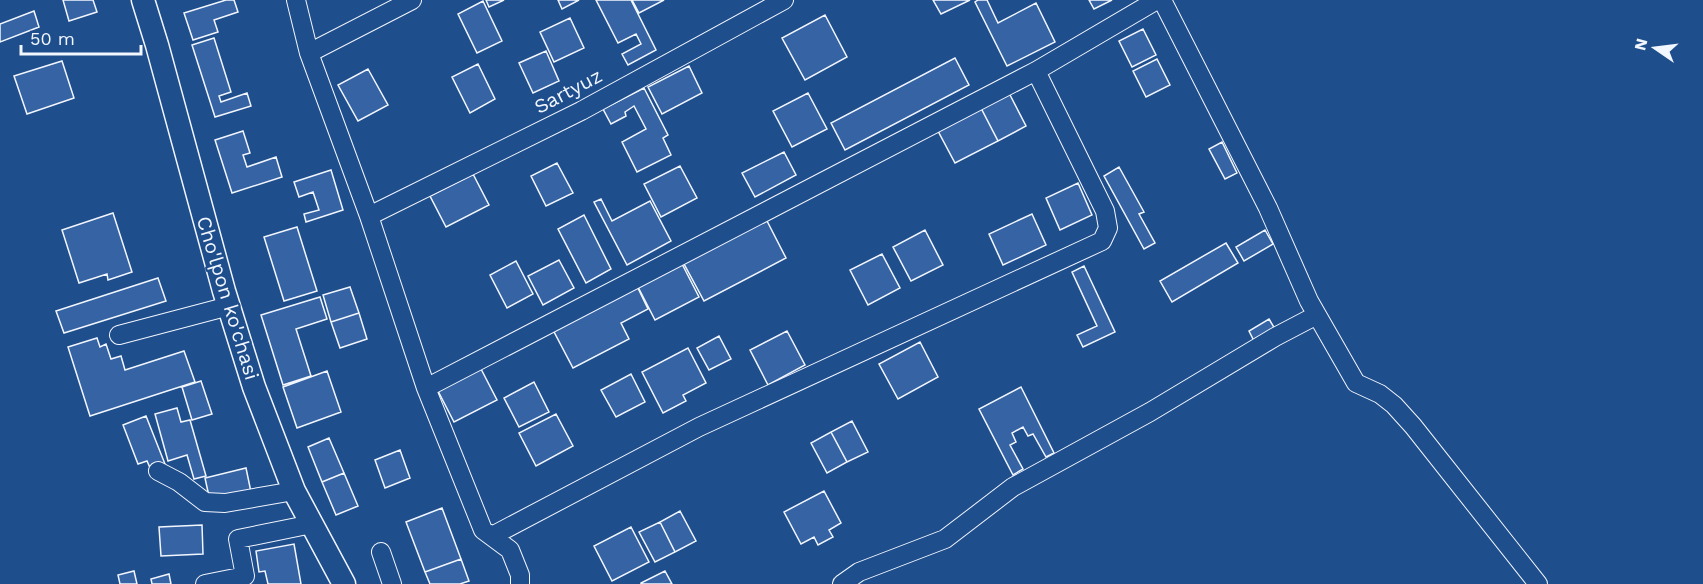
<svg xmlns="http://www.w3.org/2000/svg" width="1703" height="584" viewBox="0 0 1703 584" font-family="'Work Sans',sans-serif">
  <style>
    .building { fill: #3563a3; stroke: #f2f6ff; stroke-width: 1.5 }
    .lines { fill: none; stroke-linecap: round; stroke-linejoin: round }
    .minor-casing { stroke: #f2f6ff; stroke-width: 20 }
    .major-casing { stroke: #f2f6ff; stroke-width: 25 }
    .minor { stroke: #1f4e8c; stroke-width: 18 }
    .major { stroke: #1f4e8c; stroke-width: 22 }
    .labels { text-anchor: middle; stroke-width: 4.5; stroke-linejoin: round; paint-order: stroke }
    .street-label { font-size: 20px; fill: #f2f6ff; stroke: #1f4e8c }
  </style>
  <rect width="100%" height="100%" fill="#1f4e8c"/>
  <path class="building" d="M63,0h30l4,12 -28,9z
    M226,0h8l4,12 -24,8 4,12 -25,8 -9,-27z
    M486,0h18l-15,7z
    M558,0h21l-17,9z
    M596,0h35l25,50 -28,15 -6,-11 19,-10 -5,-10 -18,9z
    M632,0h32l-25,13z
    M933,0h37l-29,14z
    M978,0h9l11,23 38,-20 19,39 -48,24 -32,-64z
    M1089,0h23l-18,9z
    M483,1l19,40 -25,12 -19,-39z
    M34,11l5,16 -39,15v-18z
    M825,15l22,42 -42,23 -23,-42z
    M570,18l14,30 -30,14 -14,-30z
    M1143,29l13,26 -24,12 -13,-26z
    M214,38l17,54 -12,4 2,6 26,-9 4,13 -36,11 -23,-72z
    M546,51l13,30 -26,12 -14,-30z
    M955,58l14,27 -124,65 -14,-27z
    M1157,59l13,26 -24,12 -13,-26z
    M62,61l12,37 -47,16 -13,-38z
    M478,64l17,35 -25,14 -18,-36z
    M689,66l13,27 -40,21 -14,-27z
    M368,69l20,36 -30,16 -20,-36z
    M644,88l24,47 -5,3 8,17 -34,17 -15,-30 24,-13 -12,-23 -9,6 1,4 -15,8 -8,-15z
    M808,93l19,36 -35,18 -19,-36z
    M1009,93l17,33 -28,15 -17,-33z
    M981,108l17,33 -43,22 -17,-32z
    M243,131l7,22 -7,2 4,12 29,-10 6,20 -50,16 -17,-53z
    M1222,142l15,31 -12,6 -16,-30z
    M784,152l12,23 -41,22 -13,-24z
    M557,163l16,30 -27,13 -15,-30z
    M680,166l17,32 -36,19 -17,-33z
    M1119,167l25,45 -5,2 16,29 -11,6 -40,-73z
    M331,170l12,40 -37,12 -2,-8 15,-4 -6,-18 -14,5 -5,-15z
    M473,174l16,31 -43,22 -16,-31z
    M1078,183l14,32 -32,15 -14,-32z
    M601,199l11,22 38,-20 21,40 -44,24 -33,-63z
    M113,213l19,59 -24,8 -1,-6 -28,9 -17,-53z
    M1032,214l14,31 -43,20 -14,-31z
    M584,215l27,54 -25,14 -28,-54z
    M766,219l20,39 -82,43 -21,-39z
    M297,227l20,64 -33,10 -20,-64z
    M925,230l18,35 -32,16 -18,-34z
    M1265,230l8,14 -29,17 -8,-14z
    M1226,243l12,20 -66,39 -12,-21z
    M882,254l18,34 -32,17 -18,-35z
    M559,260l15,28 -31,17 -15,-29z
    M516,261l17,33 -26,14 -17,-33z
    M681,262l18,35 -44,23 -18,-35z
    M1084,266l31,66 -32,15 -6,-12 20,-9 -25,-54z
    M158,278l8,23 -102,32 -8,-22z
    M636,284l12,25 -27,14 8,16 -56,29 -21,-40z
    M350,287l9,26 -28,9 -8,-27z
    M320,297l7,22 -31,10 15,47 -28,9 -22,-70z
    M359,313l8,26 -27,9 -9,-26z
    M1269,319l6,10 -21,12 -5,-10z
    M787,331l18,34 -37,20 -18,-35z
    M719,336l12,23 -22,11 -12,-22z
    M97,338l3,9 6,-3 5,15 10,-3 4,14 59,-19 11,31 -105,34 -22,-69z
    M920,342l18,35 -40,22 -19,-35z
    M688,348l18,35 -23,12 3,6 -23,12 -21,-41z
    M480,367l17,33 -43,22 -17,-33z
    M327,371l14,41 -44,16 -14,-41z
    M631,374l14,28 -29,15 -15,-27z
    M201,381l11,33 -20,6 -10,-33z
    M534,382l15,30 -30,15 -15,-29z
    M1021,387l33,66 -8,4 -13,-23 -5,2 -5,-9 -11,6 4,9 -6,3 13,24 -10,6 -34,-66z
    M177,408l4,14 9,-2 16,56 -12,3 -7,-24 -19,6 -13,-47z
    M556,414l17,32 -37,20 -17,-33z
    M146,416l19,48 -14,6 -4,-9 -9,3 -15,-39z
    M852,421l16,31 -21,10 -16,-30z
    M831,432l16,30 -20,11 -16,-30z
    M329,438l15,35 -22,9 -14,-35z
    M400,450l10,28 -25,10 -10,-28z
    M246,468l5,24 -41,9 -5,-23z
    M344,473l14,33 -22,9 -14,-33z
    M824,491l17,32 -12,7 4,7 -15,8 -4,-8 -13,7 -17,-32z
    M442,508l19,51 -36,13 -19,-50z
    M680,511l16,30 -21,11 -15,-30z
    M660,522l15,30 -20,10 -16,-30z
    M202,525l1,29 -42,2 -2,-29z
    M631,527l18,35 -37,19 -18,-35z
    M294,544l7,40h-33l-3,-13 -6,1 -3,-21z
    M461,559l8,22 -9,3h-30l-5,-12z
    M134,571l3,13h-17l-2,-9z
    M665,571l7,13h-31v-1z
    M169,574l2,10h-19l-1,-5z"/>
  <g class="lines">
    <defs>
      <path id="minor" d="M296,0l13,53 60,163 57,172 57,142 27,20 10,25v9
        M1162,0l106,208 41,93 47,82 24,11 14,11 19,21 125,158
        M309,53l103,-53
        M369,216l212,-105 203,-111
        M119,335l110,-29
        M426,388l610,-317 121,-71
        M158,471l21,11 26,20 20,1 69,-12
        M492,536l207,-109 403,-186 6,-13 -3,-17 -69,-140
        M381,552l11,32
        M205,584l40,-8 -7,-37 74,-15
        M842,584l17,-12 86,-33 68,-52 137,-75 125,-75 42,-22"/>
      <path id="major" d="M143,0l14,45 67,246 30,96 40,104 50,93"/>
    </defs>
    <use href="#minor" class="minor-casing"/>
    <use href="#major" class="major-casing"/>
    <use href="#minor" class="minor"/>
    <use href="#major" class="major"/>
  </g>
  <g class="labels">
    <g class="street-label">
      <text transform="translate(568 91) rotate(-28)" y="7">Sartyuz</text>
      <text transform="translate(228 298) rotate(73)" y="7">Cho'lpon ko'chasi</text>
    </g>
  </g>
  <g transform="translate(1655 48) rotate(284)" stroke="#1f4e8c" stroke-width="4.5" paint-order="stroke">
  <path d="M0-4.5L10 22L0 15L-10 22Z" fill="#f2f6ff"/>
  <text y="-9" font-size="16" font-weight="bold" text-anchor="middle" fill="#f2f6ff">N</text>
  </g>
  <path d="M21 45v9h120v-9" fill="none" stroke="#f2f6ff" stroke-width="3"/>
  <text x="30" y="45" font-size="18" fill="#f2f6ff" stroke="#1f4e8c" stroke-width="4.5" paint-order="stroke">50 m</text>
</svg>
